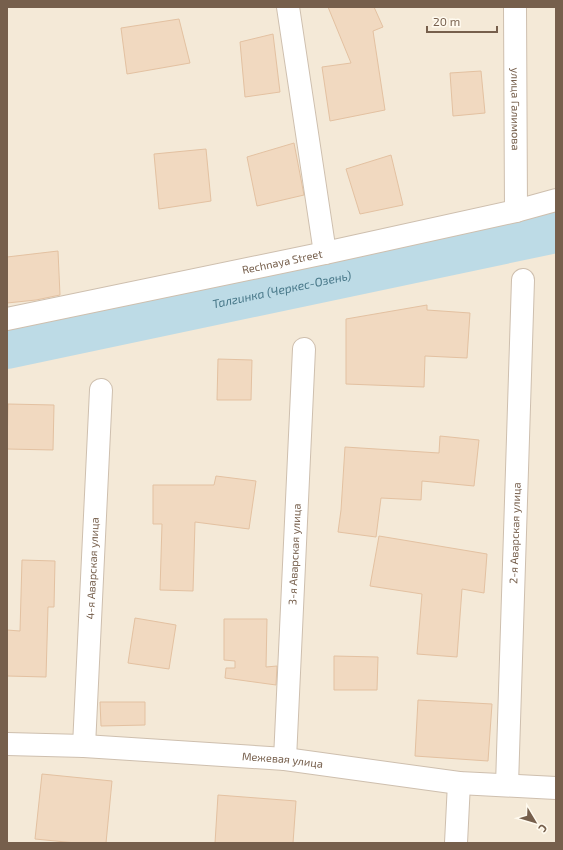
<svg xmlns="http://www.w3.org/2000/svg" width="563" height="850" viewBox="0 0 563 850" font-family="'Exo 2',sans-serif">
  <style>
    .residential { fill: #f4e9d7 }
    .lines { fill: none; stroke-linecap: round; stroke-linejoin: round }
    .river { stroke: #bddbe6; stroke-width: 42 }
    .building { fill: #f1d9c0; stroke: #e3c1a1 }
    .minor-casing { stroke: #cebfae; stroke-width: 24 }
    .minor { stroke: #fff; stroke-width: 22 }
    .labels { text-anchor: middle; stroke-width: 4; stroke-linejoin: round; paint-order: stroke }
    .street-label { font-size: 11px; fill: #765f4c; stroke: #fffaef }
    .water-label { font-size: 12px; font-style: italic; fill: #477788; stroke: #fffaef }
  </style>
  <rect width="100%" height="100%" fill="#fcf6e8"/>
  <path class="residential" d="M7,7h549v836h-549z"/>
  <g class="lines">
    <path class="river" id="s1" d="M7,348l549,-116"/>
  </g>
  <path class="building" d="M328,7h46l9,20 -10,4 12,79 -55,11 -8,-54 29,-4z
    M179,19l11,44 -63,11 -6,-46z
    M273,34l7,58 -35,5 -5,-55z
    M481,71l4,42 -32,3 -3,-43z
    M294,143l10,52 -47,11 -10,-49z
    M206,149l5,52 -52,8 -5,-55z
    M391,155l12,50 -43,9 -14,-45z
    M58,251l2,44 -24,5 -29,3v-46z
    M427,305v5l43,3 -3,45 -42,-2 -1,31 -78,-3v-65z
    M218,359l34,1 -1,40h-34z
    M8,404l46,1 -1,45 -46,-1z
    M440,436l39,4 -5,46 -52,-5 -1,19 -40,-2 -5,39 -38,-5 3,-22 4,-63 94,6z
    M216,476l40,5 -7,48 -54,-7 -2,69 -33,-1 2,-66h-9v-39h61z
    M379,536l108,18 -3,39 -22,-4 -5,68 -40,-3 5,-60 -52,-8z
    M22,560l33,1 -1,46h-6l-2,70 -39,-1v-46l13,1z
    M135,618l41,7 -7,44 -41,-6z
    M224,619h43l-1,48 11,-1 -1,19 -51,-7 1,-10h9v-7l-11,-1z
    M334,656l44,1 -1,33h-43z
    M418,700l74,4 -4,57 -73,-5z
    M100,702h45v23l-44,1z
    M42,774l70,7 -6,62h-30l-41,-4z
    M218,795l78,6 -3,42h-78z"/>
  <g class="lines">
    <defs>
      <g id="minor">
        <path d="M288,7l37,246"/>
        <path id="s2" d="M515,7l1,204"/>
        <path id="s3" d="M7,319l318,-66 191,-42 40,-11"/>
        <path id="s4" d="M7,744l77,2 201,13 174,24 97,5"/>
        <path id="s5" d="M84,746l17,-356"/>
        <path id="s6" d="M285,759l19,-410"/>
        <path id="s7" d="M507,785l16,-505"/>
        <path d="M456,843l3,-60"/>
      </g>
    </defs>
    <use href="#minor" class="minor-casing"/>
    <use href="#minor" class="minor"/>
  </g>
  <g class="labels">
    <g class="street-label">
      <text dy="4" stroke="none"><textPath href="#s2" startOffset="102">улица Галимова</textPath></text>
      <text dy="4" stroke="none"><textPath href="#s3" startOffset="281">Rechnaya Street</textPath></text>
      <text dy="4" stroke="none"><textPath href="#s7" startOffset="252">2-я Аварская улица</textPath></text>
      <text dy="4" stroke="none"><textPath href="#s6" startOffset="205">3-я Аварская улица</textPath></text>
      <text dy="4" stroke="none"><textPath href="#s5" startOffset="178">4-я Аварская улица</textPath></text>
      <text dy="4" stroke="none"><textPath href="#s4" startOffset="276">Межевая улица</textPath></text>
    </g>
    <g class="water-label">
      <text dy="4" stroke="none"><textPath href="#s1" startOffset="281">Талгинка (Черкес-Озень)</textPath></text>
    </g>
  </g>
  <rect width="563" height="850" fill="none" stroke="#765f4c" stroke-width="16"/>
  <g transform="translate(535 822) rotate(128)" stroke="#fffaef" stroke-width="3" paint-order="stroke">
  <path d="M0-3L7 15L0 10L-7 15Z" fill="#765f4c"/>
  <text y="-6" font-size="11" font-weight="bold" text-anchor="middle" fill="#765f4c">С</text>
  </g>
  <path d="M427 26v6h70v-6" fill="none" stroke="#765f4c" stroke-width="2"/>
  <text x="433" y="26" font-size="12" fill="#765f4c" stroke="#fffaef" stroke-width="3" paint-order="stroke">20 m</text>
</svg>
